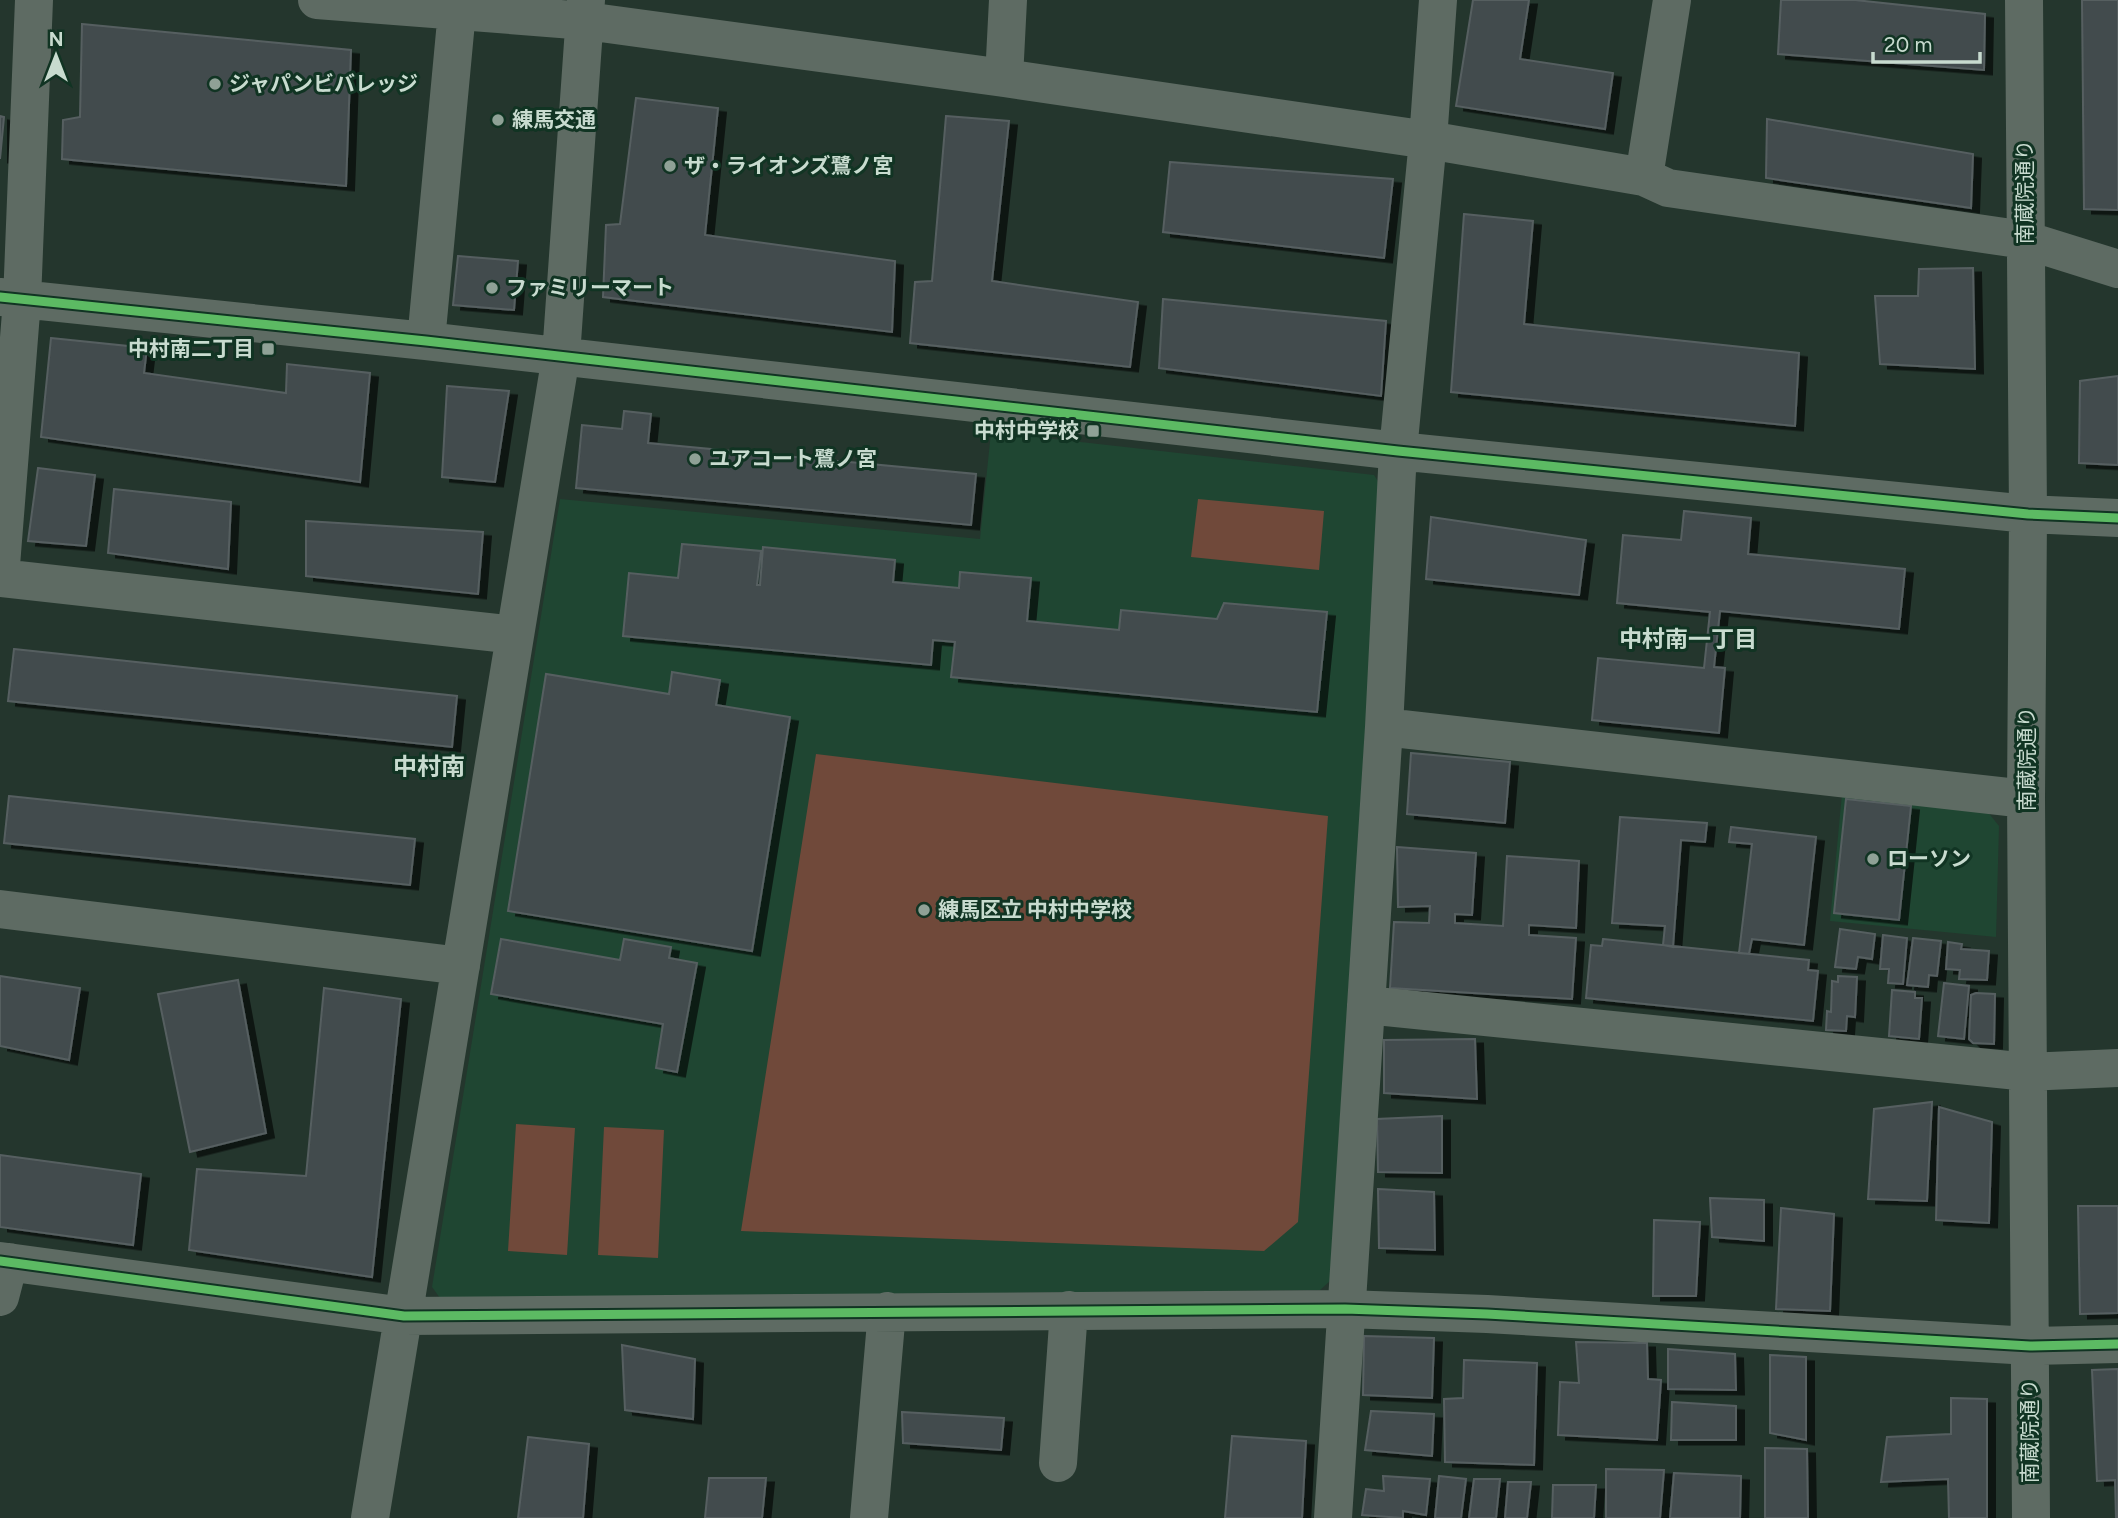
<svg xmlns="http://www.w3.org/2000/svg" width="2118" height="1518" viewBox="0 0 2118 1518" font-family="Figtree,'Noto Sans JP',sans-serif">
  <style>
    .built { fill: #1f4632 }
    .green { fill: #70493a }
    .building { fill: #424b4d; stroke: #565f61; stroke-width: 2; filter: url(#shadow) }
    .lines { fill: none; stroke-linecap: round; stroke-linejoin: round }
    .minor { stroke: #5e6b63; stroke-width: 38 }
    .cycleway-casing { stroke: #113423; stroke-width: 13 }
    .cycleway { stroke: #5cba63; stroke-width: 9 }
    .poi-dot { fill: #8fa196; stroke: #113423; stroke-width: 2.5 }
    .labels { text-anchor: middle; stroke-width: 6; stroke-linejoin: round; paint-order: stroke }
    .poi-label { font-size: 21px; font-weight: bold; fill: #c8dbcf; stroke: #113423; text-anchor: start }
    .street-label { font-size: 21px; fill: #c8dbcf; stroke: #113423 }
    .neighbourhood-label { font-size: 23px; font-weight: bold; fill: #c8dbcf; stroke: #113423 }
    .quarter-label { font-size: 24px; font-weight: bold; fill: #c8dbcf; stroke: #113423 }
  </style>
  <defs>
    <filter id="shadow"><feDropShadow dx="8" dy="4.5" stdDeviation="0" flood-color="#0009"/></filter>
  </defs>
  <rect width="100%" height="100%" fill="#24362d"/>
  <path class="built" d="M991,432l383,43 7,11 -51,795 -10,9 -880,8 -8,-11 128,-788 420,40z
    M1842,794l145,17 12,15 -3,111 -166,-16z"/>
  <path class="green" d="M1198,499l126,12 -5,59 -128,-13z
    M816,754l512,62 -30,406 -34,29 -523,-20z
    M516,1124l59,4 -8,127 -59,-4z
    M604,1127l60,3 -6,128 -60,-3z"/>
  <path class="building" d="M1473,0h56l-9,59 93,14 -8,56 -149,-23z
    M1781,0h74l130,14 -1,56 -206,-16z
    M2082,0h36v210l-34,-1z
    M82,24l269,26 -5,136 -284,-27 1,-39 17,-3z
    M636,98l82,10 -13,127 190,26 -3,71 -289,-35 3,-72 14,-1z
    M0,116l4,1 -4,42z
    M946,116l63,5 -17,160 146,21 -8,65 -220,-24 5,-61 17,-1z
    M1767,119l206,35 -2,54 -205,-30z
    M1170,162l223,17 -9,79 -221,-26z
    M1464,214l69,7 -9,103 275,29 -4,73 -344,-34z
    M458,256l60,5 -4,49 -61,-5z
    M1973,268l2,101 -95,-5 -5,-68h43l1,-27z
    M1163,299l223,22 -5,75 -222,-28z
    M51,338l96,10 -3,25 142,20 1,-29 83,9 -10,109 -319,-45z
    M2118,376v89l-39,-2 1,-82z
    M447,386l62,5 -14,91 -53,-5z
    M624,411l27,3 -3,29 328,31 -5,51 -395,-37 6,-63 40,4z
    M38,468l57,7 -9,71 -58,-5z
    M114,489l117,13 -3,67 -120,-16z
    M1684,511l67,7 -3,36 157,15 -6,60 -179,-18 -6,56 11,1 -6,65 -127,-13 6,-62 106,10 6,-56 -93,-9 6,-68 58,5z
    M1431,517l155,23 -7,55 -153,-16z
    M306,521l177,11 -5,62 -172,-18z
    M682,544l79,7 -4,34h3l3,-38 132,13 -2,22 66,6 1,-16 71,6 -4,43 92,9 2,-20 96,9 7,-16 103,9 -10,100 -366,-35 4,-35 -22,-2 -2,25 -308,-29 6,-63 49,5z
    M14,649l443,47 -5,51 -444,-46z
    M672,672l48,8 -4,25 74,12 -38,234 -244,-40 38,-237 123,20z
    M1411,753l99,9 -5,61 -98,-9z
    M9,796l406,43 -5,46 -406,-42z
    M1846,799l65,7 -12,114 -65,-7z
    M1620,817l87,6 -2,19 -24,-2 -8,107 -10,-2 2,-19 -53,-3z
    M1731,827l85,10 -12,108 -52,-6 -3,15 -10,-1 13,-109 -23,-2z
    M1397,847l79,6 -4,62 -17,-1v9l48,3 4,-70 72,5 -3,67 -47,-3v10l47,3 -4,61 -182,-11 4,-66 35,1 1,-17 -32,1z
    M1840,929l35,5 -3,25 -14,-2 -2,12 -21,-2z
    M1883,935l24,3 -4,46 -15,-1 1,-14h-9z
    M1913,938l28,3 -4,35 -8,-1 -1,12 -21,-2z
    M501,939l119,21 4,-21 47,8 -2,11 28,5 -20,109 -21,-4 7,-44 -172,-30z
    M1603,939l206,21 -1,10 10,1 -5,50 -227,-23 5,-53 11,1z
    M1948,942l14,2 -1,5 28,2 -2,29 -28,-1 1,-9 -14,-1z
    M0,976l80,12 -11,72 -69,-14z
    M1838,976l19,1 -2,40 -8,-1 -1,15 -20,-1 1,-19 4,1 1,-31 6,1z
    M238,980l28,153 -76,19 -32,-158z
    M1944,983l25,3 -5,53 -26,-3z
    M324,988l77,11 -29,278 -183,-27 8,-81 109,7z
    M1892,990l23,2v6h7l-3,41 -30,-3z
    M1976,993l19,1 -1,50 -21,-1 -4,-4 2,-44z
    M1475,1039l2,60 -93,-6v-53z
    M1932,1102l-5,99 -59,-2 6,-90z
    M1939,1107l53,15 -3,101 -53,-3z
    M1442,1116v57l-64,-1 -1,-53z
    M0,1155l141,19 -8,71 -133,-18z
    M1378,1189l56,3 1,58 -56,-2z
    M1710,1198l54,2v41l-52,-4z
    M2078,1206h40v107l-38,1z
    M1781,1208l53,6 -4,97 -54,-2z
    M1654,1220l46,2 -4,74h-43z
    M1364,1336l70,2 -2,60 -69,-3z
    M1576,1342l71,1 1,36 13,1 -4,60 -99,-5 2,-53 19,1z
    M622,1345l73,14 -2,60 -68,-9z
    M1668,1349l67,5 1,36 -68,-1z
    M1770,1355l36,2v83l-36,-7z
    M1464,1360l73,3 -3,102 -89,-3 -1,-63 19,-1z
    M2118,1369v149h-2l-1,-38 -18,1 -5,-111z
    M1951,1398l36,1v119h-38l-1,-39 -67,3 6,-45 64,-3z
    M1672,1402l64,4v34h-65z
    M1371,1411l63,3 -2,42 -67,-6z
    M902,1412l102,6 -3,32 -98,-7z
    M1232,1436l74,5 -4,77h-77z
    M528,1437l61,7 -6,74h-65z
    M1765,1448l42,1 1,69h-43z
    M1606,1469l58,1 -4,48h-54z
    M1674,1473l67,3 -1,42h-70z
    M1383,1476l47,3 -4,36 -23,-4v7l-41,-3 4,-26 18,2z
    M1439,1476l27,3 -5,39h-26z
    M709,1478h57l-4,40h-57z
    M1474,1479h26l-4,39h-27z
    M1508,1482h23l-4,36h-22z
    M1553,1485h43l-2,33h-42z"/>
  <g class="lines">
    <path class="minor" d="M317,0l269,21 418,57 424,62 216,37 24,11 357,52 93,29
      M2024,0l4,514 -2,285 5,719
      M1004,78l4,-78
      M1644,177l28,-177
      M0,297l426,44 972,110 630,63 90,4
      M426,341l31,-330
      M0,578l22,-278 12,-300
      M0,578l515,57
      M1384,727l642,72
      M0,909l461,57
      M1366,1005l662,67 90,-4
      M0,1261l404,55 941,-7 142,5 543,32 88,-2
      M0,1297l9,-35
      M1058,1463l11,-153
      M370,1518l191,-1162 25,-356
      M869,1518l18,-207
      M1333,1518l51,-791 14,-276 30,-311 10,-140"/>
    <defs>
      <path id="cycleway" d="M0,297l426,44 972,110 630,63 90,4
        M0,1261l404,55 941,-7 142,5 543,32 88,-2"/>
    </defs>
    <use href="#cycleway" class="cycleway-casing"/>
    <use href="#cycleway" class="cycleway"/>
  </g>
  <g class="poi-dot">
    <circle cx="215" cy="84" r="7"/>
    <circle cx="498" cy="120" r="7"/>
    <circle cx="670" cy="166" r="7"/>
    <circle cx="492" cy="288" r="7"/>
    <rect x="261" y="342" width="14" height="14" rx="3.5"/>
    <rect x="1086" y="424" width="14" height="14" rx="3.5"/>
    <circle cx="695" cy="459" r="7"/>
    <circle cx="1873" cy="859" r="7"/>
    <circle cx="924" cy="910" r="7"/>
  </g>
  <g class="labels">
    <g class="poi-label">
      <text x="229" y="91">ジャパンビバレッジ</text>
      <text x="512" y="127">練馬交通</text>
      <text x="684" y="173">ザ・ライオンズ鷺ノ宮</text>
      <text x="506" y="295">ファミリーマート</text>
      <text x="254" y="356" text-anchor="end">中村南二丁目</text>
      <text x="1079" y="438" text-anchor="end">中村中学校</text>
      <text x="709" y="466">ユアコート鷺ノ宮</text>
      <text x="1887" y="866">ローソン</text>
      <text x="938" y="917">練馬区立 中村中学校</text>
    </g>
    <g class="street-label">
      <text transform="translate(2025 192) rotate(-90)" y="7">南蔵院通り</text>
      <text transform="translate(2027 759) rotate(-90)" y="7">南蔵院通り</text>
      <text transform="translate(2030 1431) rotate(-90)" y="7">南蔵院通り</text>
    </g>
    <g class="neighbourhood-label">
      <text x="1688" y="647">中村南一丁目</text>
    </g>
    <g class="quarter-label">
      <text x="429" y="775">中村南</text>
    </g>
  </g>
  <g transform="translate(56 56)" stroke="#113423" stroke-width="5" paint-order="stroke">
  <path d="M0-5L12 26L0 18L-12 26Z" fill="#c8dbcf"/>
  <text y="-10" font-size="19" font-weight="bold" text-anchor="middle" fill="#c8dbcf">N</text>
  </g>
  <path d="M1873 52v10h107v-10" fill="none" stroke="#c8dbcf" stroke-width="3.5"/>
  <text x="1884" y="52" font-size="21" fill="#c8dbcf" stroke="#113423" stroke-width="5" paint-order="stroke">20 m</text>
</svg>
